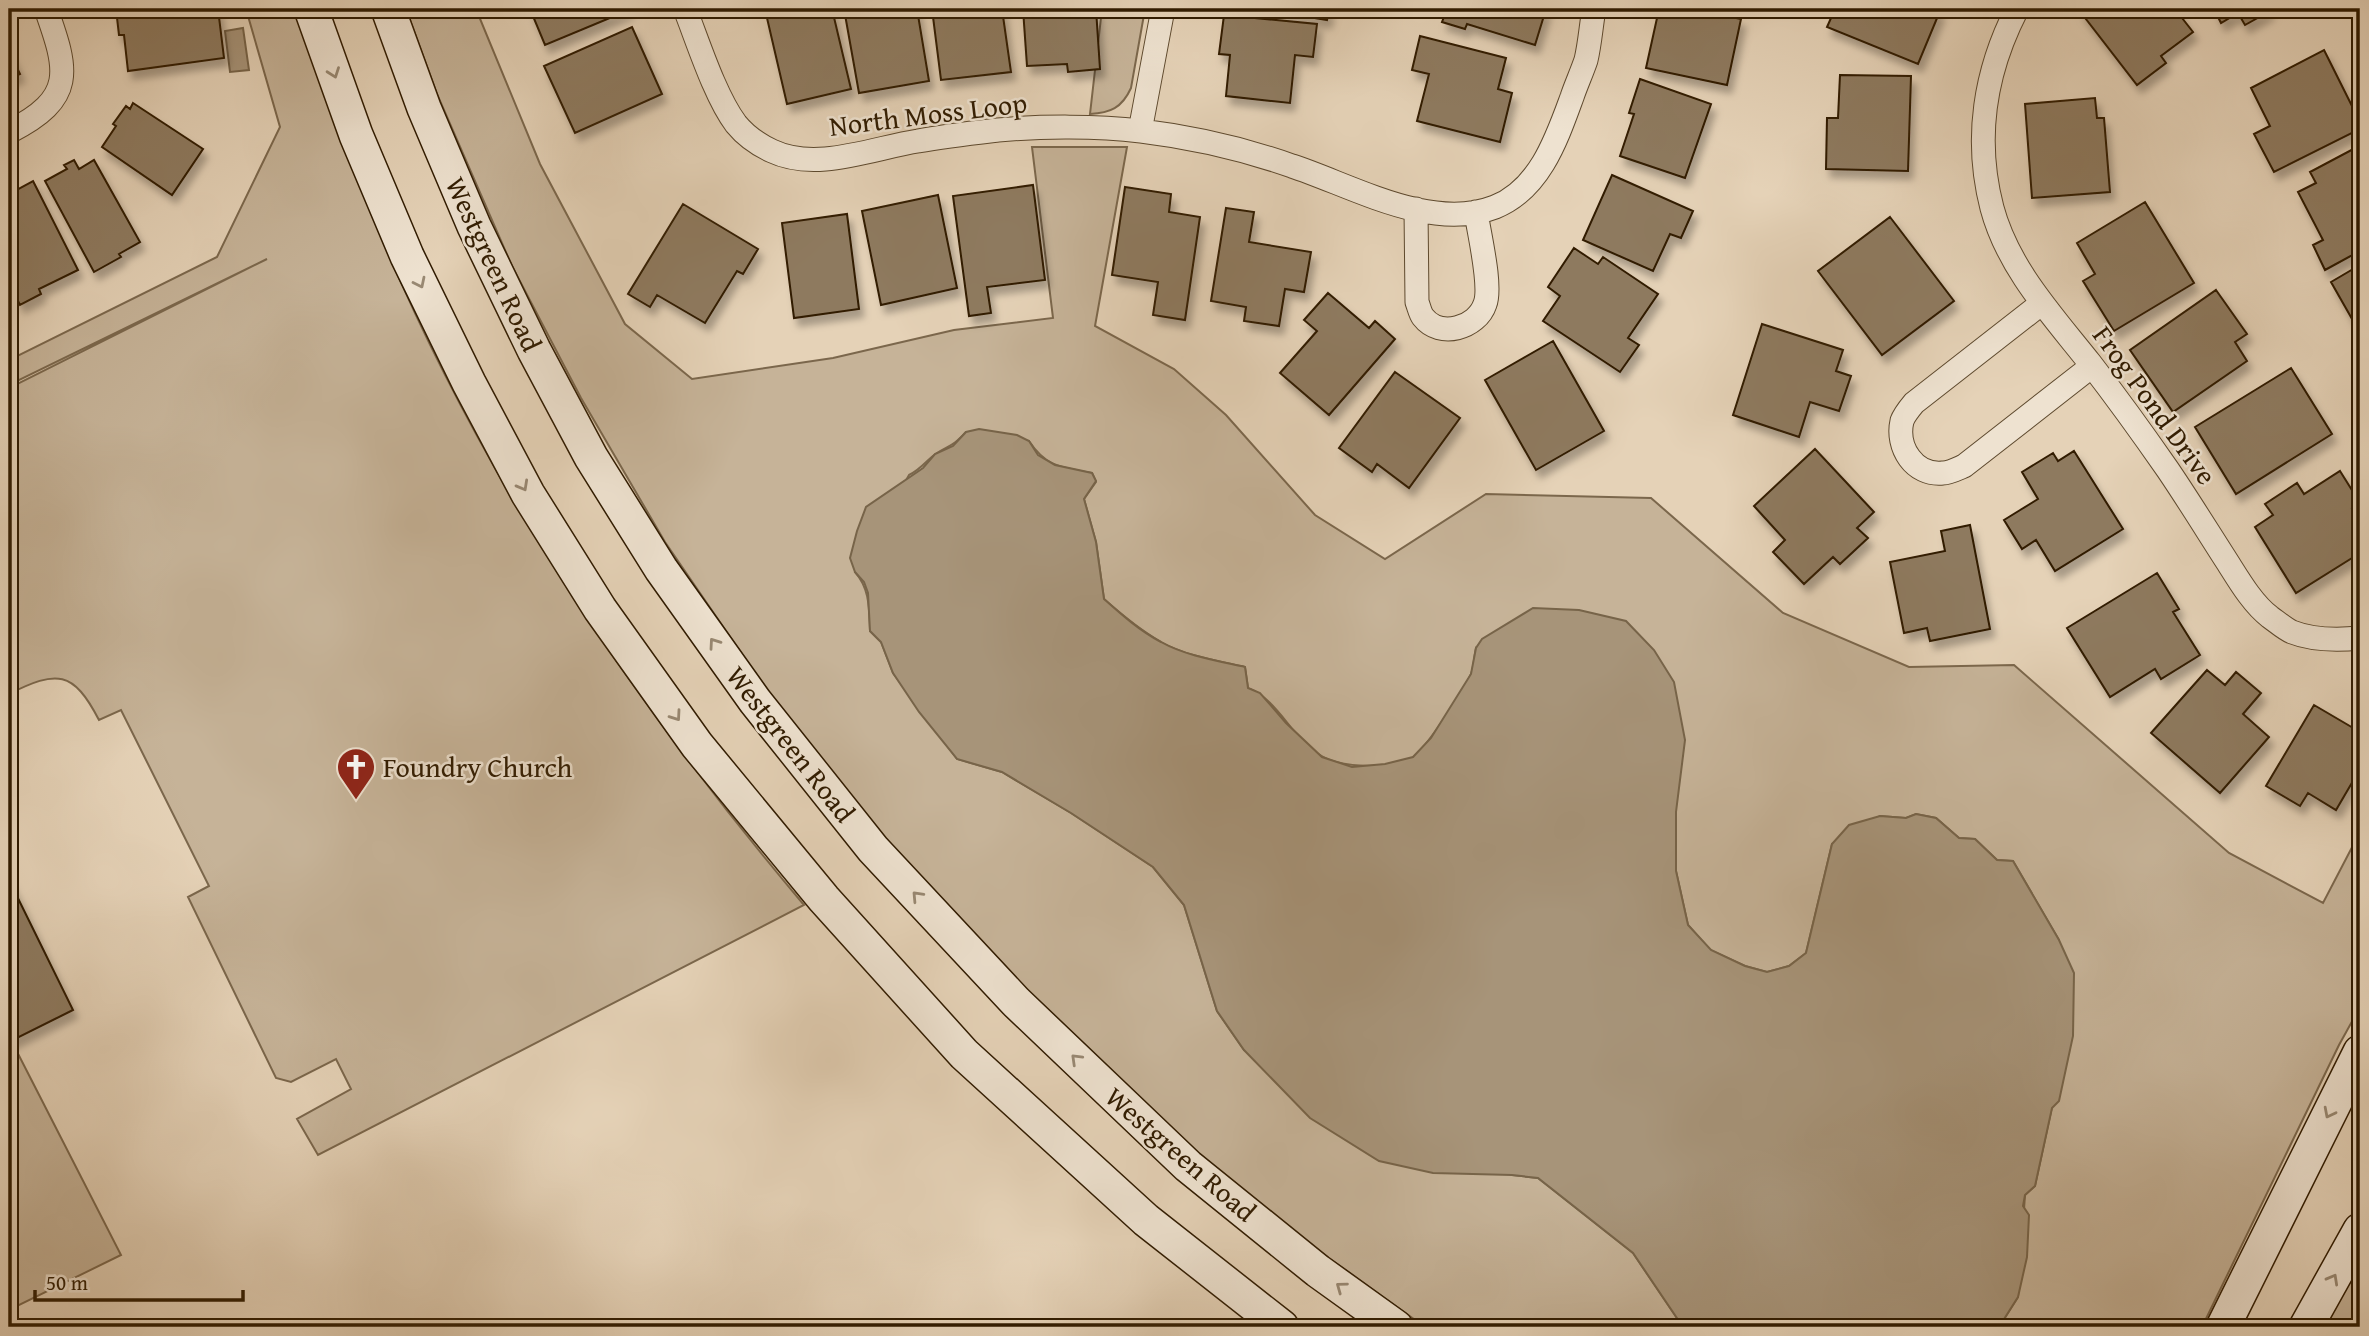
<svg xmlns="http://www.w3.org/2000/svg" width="2369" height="1336" viewBox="0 0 2369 1336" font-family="'Gentium Book Plus',serif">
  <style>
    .green { fill: #c6b398; stroke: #7b674c; stroke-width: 2 }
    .water { fill: #a79479; stroke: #776449; stroke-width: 2 }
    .building { fill: #8e7a5f; stroke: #301b00; stroke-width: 2; filter: url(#shadow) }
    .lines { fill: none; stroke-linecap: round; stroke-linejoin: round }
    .street-casing { stroke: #5d492e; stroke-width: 25 }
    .secondary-casing { stroke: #301b00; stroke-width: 36 }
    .street { stroke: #eee2d0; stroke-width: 23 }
    .secondary { stroke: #eee2d0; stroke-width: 33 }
    .oneway { stroke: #988872 }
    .labels { text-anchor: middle; stroke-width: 5; stroke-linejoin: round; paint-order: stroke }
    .street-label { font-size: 28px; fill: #301b00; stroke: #eee2d0 }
    .poi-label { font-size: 28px; fill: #301b00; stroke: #eee2d0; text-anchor: start }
  </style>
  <defs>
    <filter id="shadow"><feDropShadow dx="4.5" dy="8" stdDeviation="3.5" flood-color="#0004"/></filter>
  </defs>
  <rect width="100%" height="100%" fill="#e5d2b7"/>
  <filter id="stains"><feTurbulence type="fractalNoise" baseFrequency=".00286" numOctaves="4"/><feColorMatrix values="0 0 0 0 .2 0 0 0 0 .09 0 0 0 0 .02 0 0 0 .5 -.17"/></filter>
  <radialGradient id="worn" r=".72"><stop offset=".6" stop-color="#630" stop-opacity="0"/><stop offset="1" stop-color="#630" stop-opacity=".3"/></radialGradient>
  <path class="green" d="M246,9h56c23,66 42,135 68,200 102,256 257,486 434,696l-486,250 -21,-36 54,-30 -15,-30 -45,23 -15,-4 -88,-181 21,-11 -88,-176 -22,10c-26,-50 -42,-50 -90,-26v-306l258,-129 -258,126v-25l208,-103 63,-130z
    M406,9h70l64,155 85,160 67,55 141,-21 121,-28 99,-12 -21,-171h95l-32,179 79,43 52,46 89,100 70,44 101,-65 165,4 132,115 126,54 105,-2 215,188 94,50 37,-71v175l-21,38 -137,282h-203l19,-30 7,-102 10,-9 17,-79 7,-167 -46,-79 -16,-1 -22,-21 -16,-1 -23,-20 -20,-4 -10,4 -26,-2 -48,28 -26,109 -17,13 -22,6 -22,-6 -35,-16 -22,-25 -12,-54v-59l-200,-164c-2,8 -2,18 -5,26 -7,16 -46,76 -59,84 -21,11 -69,10 -89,-1 -30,-16 -44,-57 -75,-69l-3,-21c-27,-6 -59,-11 -84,-25 -21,-12 -39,-27 -57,-43l-8,-57 -12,-43 12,-17 -4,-9c-30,-6 -45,-5 -63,-32l-63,-9c-13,14 -14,12 -29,21 -10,6 -14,15 -28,22l-54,97c15,17 14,36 15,59l11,11 12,31 64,86 45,13 69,41 82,54 31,38 33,106 27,39 268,125 26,3 95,75 50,74h-258l-145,-104 -179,-153 -219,-232 -121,-156 -96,-140 -84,-144 -69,-132 -75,-172z
    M1102,9h43l-14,79c-9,20 -21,25 -41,26z
    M11,1040l110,215 -112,55v-268z
    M2360,1259v68h-38z"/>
  <path class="water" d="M243,28l6,42 -19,2 -5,-41z
    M979,429l38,6 12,6 9,14 17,10 37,8 4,8 -12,18 12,43 8,57c18,16 36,32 57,43 25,14 57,19 84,25l3,21 12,5 26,30 36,34 30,10 33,-3 28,-7 18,-19 40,-64 5,-26 6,-9 51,-31 46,2 47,11 28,29 20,32 11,58 -9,72v59l12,54 23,25 34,16 22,6 22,-6 17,-13 26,-109 17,-19 31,-9 26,2 10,-4 20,4 23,20 16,1 22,21 16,1 46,79 15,33 -1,63 -14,65 -7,7 -17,78 -10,9 -2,11 6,9 -2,42 -9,40 -19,30h-316l-50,-74 -95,-75 -26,-3 -79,-2 -54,-12 -69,-43 -66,-68 -27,-39 -33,-106 -31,-38 -82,-54 -69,-41 -45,-13 -38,-47 -26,-39 -12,-31 -11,-11 -2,-38 -4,-11 -9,-10 -5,-14 7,-27 9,-24 57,-39 12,-14 18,-8 13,-14z"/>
  <path class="building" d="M116,9h102l6,49 -96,13 -4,-36h-5z
    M530,9h99v1l-84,35z
    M807,9h25l19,80 -64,15 -20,-86z
    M844,9h73l12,72 -70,12z
    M932,9h70l9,63 -70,8z
    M1023,9h73l4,60 -32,3 -1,-8 -40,2z
    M1261,9h68l-2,11z
    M1447,9h99l-11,36 -68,-21 -2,5 -23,-7z
    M1659,9h34l48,10 -14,66 -81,-17z
    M1835,9h100l5,2 -22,53 -91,-37z
    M2175,9l18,23 -32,24 5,7 -29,22 -58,-75z
    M2214,9h54l2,2 -25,14 -7,-12 -17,10z
    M1224,15l93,9 -4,33 -18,-2 -5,48 -64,-7 4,-41 -11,-1z
    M632,27l30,67 -87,39 -31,-67z
    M1420,36l86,22 -8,31 14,4 -12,49 -83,-21 12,-47 -17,-4z
    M2324,50l36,72v7l-86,43 -20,-38 16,-8 -19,-38z
    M9,51l11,23 -11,5z
    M1840,75l71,1 -3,95 -82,-2 1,-51h11z
    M1640,79l71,25 -26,74 -65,-22 14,-42 -5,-1z
    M2095,98l2,20h7l6,74 -78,6 -7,-94z
    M133,103l70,46 -31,46 -70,-48 14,-21 -3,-2 13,-18 4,3z
    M2359,146l1,105 -35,19 -12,-25 10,-5 -25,-48 18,-9 -6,-11z
    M74,160l5,9 15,-9 46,82 -21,12 2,3 -27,15 -49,-91 22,-12 -3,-4z
    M1612,175l81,36 -12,27 -11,-4 -17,37 -70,-31z
    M33,181l45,89 -39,19 2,5 -21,11 -11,-22v-89z
    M1033,185l12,95 -58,7 4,26 -22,3 -16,-120z
    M1125,187l46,7 -2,18 31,5 -15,103 -32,-5 5,-33 -46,-7z
    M938,195l19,93 -76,17 -19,-94z
    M2145,202l49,81 -80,48 -31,-50 12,-7 -18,-31z
    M683,204l75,45 -15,25 -6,-3 -32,52 -48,-28 -7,12 -22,-13z
    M1226,208l28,4 -5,30 62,10 -7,40 -19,-3 -6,37 -35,-5 2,-14 -35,-6z
    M847,214l12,95 -65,9 -12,-95z
    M1890,217l64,84 -72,54 -64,-84z
    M1574,248l24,16 5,-7 55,37 -30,44 11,7 -19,27 -77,-51 17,-25 -12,-9z
    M2360,265v68l-29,-51z
    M2216,290l31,44 -12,8 12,19 -74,51 -43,-62z
    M1328,293l41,35 6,-7 20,18 -66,76 -49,-42 37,-42 -13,-11z
    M1762,324l81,26 -7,21 15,5 -12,35 -29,-9 -11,35 -66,-22z
    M1553,341l51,90 -68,39 -51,-90z
    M2291,368l41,66 -96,60 -41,-67z
    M1395,372l65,46 -51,70 -32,-24 -5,8 -33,-24z
    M1815,449l59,63 -17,16 11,10 -28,26 -7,-7 -29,27 -31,-32 12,-12 -31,-34z
    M2074,451l49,78 -68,42 -19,-31 -14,9 -18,-29 34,-21 -16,-27 31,-19 5,8z
    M2340,471l20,32 -8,6 8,13v11l-4,2 4,6v12l-64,40 -41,-66 18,-12 -8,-11 32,-21 7,11z
    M1970,525l20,104 -60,12 -3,-13 -23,5 -14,-71 55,-11 -4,-20z
    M2157,573l22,36 -6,3 27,43 -39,24 -6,-10 -45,28 -43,-69z
    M2207,670l18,15 11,-13 25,21 -18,21 26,23 -49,56 -69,-60z
    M2314,705l46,27v37l-24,41 -28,-17 -8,13 -34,-20z
    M9,880l64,130 -64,32z"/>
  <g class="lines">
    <defs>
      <path id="street" d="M685,9c13,33 30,87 51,115 9,11 23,21 36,27 44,21 101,-3 146,-10 27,-5 54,-8 80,-11 44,-4 99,-4 143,1 50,6 103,18 151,35 61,20 139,66 203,41 45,-18 62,-69 77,-110 4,-12 10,-25 14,-37 4,-17 5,-34 8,-51
        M2017,9c-32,62 -43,130 -25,199 16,60 60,107 98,155 27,35 53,71 78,107 21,31 40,62 60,93 12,19 25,41 42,54 7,5 15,12 22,15 20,8 47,8 68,6
        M1140,131l23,-122
        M9,132c67,-34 59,-61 37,-123
        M1416,209l1,93c2,5 3,11 6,15 17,22 54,11 62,-13 7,-18 -6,-70 -9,-92
        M2042,303l-128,100c-5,6 -10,12 -12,18 -6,26 12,55 41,52 6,0 14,-4 21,-7l128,-100"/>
      <path id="secondary" d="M311,9l45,126 51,121 62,127 59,111 72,115 97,136 127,154 140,155 182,166 136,107
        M388,9l36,99 50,118 60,124 57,107 70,112 94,132 118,148 143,153 172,164 130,105 78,56
        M2223,1327l137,-275
        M2306,1327l54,-97"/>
    </defs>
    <use href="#street" class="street-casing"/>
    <use href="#secondary" class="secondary-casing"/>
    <use href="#street" class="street"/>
    <use href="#secondary" class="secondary"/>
  </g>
  <defs><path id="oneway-chevron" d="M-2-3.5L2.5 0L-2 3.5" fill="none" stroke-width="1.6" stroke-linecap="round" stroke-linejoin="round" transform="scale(1.75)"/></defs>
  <g class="oneway">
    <use href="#oneway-chevron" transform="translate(334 73) rotate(70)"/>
    <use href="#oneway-chevron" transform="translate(420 283) rotate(64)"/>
    <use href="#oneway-chevron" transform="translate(523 486) rotate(61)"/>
    <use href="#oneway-chevron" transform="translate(714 643) rotate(-125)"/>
    <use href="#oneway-chevron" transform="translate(676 716) rotate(55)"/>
    <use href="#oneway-chevron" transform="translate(917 896) rotate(-133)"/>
    <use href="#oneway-chevron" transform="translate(1076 1059) rotate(-136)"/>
    <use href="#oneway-chevron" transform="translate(2329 1113) rotate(117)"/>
    <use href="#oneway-chevron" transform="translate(2333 1279) rotate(-61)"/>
    <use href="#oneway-chevron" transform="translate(1341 1287) rotate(-144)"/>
  </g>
  <defs>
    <symbol id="church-pin" viewBox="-11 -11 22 30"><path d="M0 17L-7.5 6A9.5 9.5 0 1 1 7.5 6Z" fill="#8f2418" stroke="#eee2d0"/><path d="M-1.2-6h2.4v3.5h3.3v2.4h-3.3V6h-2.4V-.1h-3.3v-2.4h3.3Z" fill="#fff"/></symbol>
  </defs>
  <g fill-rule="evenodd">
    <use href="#church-pin" x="334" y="745" width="44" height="60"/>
  </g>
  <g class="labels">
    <g class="street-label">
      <text transform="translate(928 114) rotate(-7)" y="10">North Moss Loop</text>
      <text transform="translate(494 264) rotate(65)" y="10">Westgreen Road</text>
      <text transform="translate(2155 405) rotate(54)" y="10">Frog Pond Drive</text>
      <text transform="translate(791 744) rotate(52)" y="10">Westgreen Road</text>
      <text transform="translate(1181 1154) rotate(41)" y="10">Westgreen Road</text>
    </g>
    <g class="poi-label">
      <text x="383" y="777">Foundry Church</text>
    </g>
  </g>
  <rect width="2369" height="1336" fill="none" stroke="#e5d2b7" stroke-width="35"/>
  <rect x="10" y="10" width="2348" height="1315" fill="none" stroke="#301b00" stroke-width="3.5"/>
  <rect x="18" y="18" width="2334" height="1301" fill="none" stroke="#301b00" stroke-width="2"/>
  <path d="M35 1290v10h208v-10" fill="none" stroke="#301b00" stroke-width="3.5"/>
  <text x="46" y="1290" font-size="21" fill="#301b00" stroke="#eee2d0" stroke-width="5" paint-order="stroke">50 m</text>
  <rect width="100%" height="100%" filter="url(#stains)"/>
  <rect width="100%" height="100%" fill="url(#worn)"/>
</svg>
